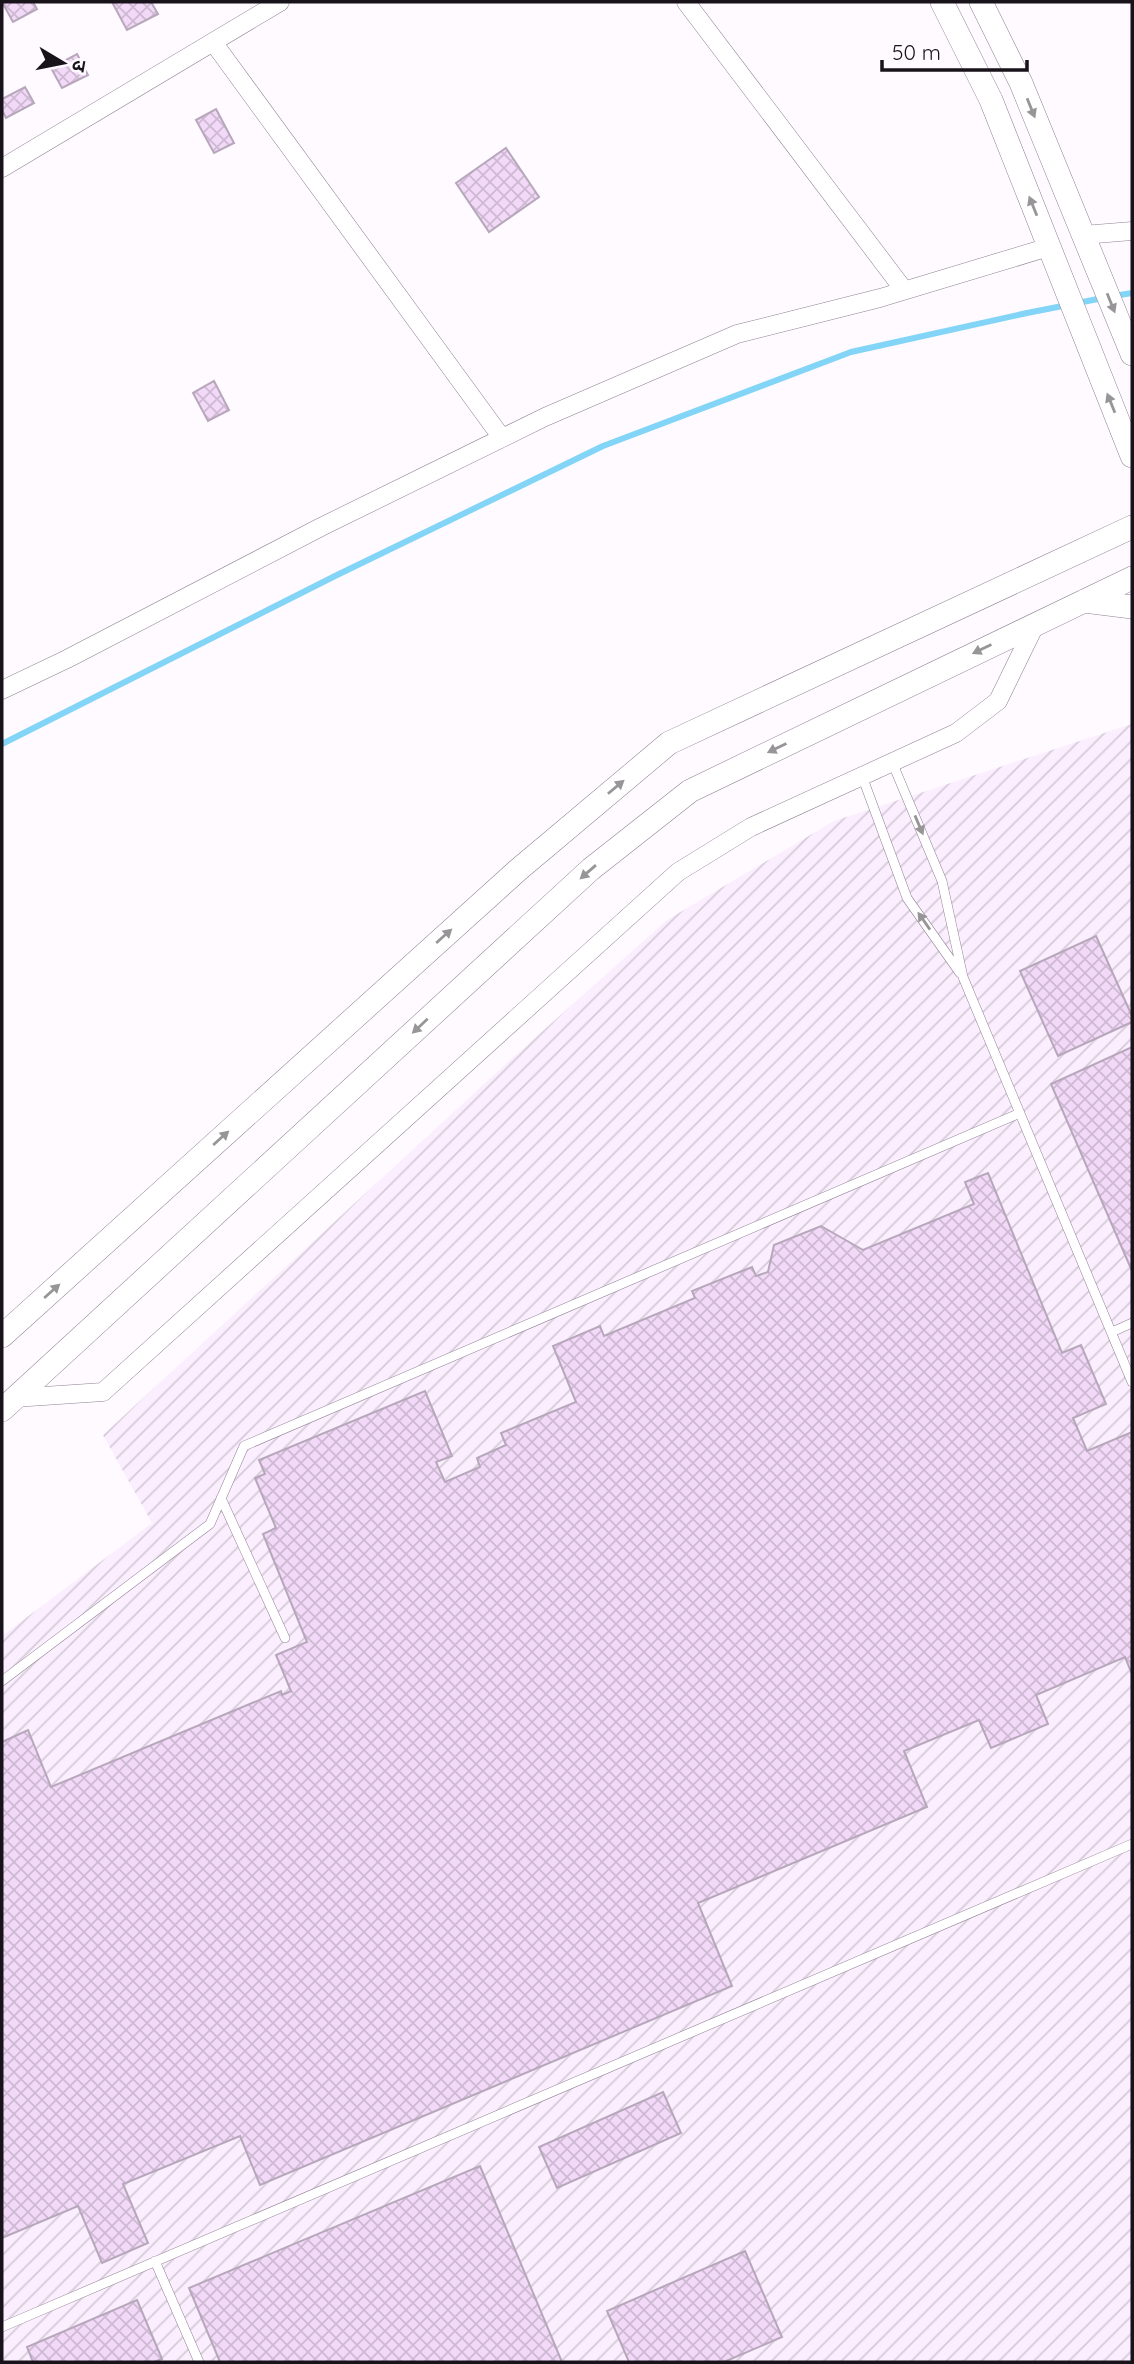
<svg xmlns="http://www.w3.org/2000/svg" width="1134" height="2364" viewBox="0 0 1134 2364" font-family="Quicksand,'Noto Sans Devanagari',sans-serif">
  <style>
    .industrial { fill: url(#industrial-furrows) }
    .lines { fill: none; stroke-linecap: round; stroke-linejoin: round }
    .stream { stroke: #82d5f6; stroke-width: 6 }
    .building { fill: url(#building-cross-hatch); stroke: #b7a7bb; stroke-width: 2 }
    .lane-casing { stroke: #908193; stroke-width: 10 }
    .street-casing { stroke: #908193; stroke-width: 19 }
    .secondary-casing { stroke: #908193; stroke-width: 24 }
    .lane { stroke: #fff; stroke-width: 9 }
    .street { stroke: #fff; stroke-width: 18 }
    .secondary { stroke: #fff; stroke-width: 23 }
    .oneway { fill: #979598 }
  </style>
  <defs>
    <pattern id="industrial-furrows" width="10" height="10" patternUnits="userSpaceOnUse" patternTransform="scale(1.75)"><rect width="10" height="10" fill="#fbeefe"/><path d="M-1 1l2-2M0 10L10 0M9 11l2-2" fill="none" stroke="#d6cbd9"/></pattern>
    <pattern id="building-cross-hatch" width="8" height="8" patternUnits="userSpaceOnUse" patternTransform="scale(1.75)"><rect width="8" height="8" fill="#f1d9f7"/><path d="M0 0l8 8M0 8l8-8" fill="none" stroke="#ceb9d3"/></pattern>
  </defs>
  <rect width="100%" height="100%" fill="#fefaff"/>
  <path class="industrial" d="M1132,724v1638h-1130v-726l150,-113 -49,-88 404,-372 160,-143 167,-99z"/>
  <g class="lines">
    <path class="stream" d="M1114,296l18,-3
      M2,744l333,-168 268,-130 248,-94 176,-39 76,-15"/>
  </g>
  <path class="building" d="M2,2h31l4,7 -24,13z
    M112,2h39l7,12 -31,16z
    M77,54l11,21 -26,13 -11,-20z
    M25,87l9,16 -28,15 -4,-8v-11z
    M216,109l18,34 -20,10 -18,-33z
    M506,148l33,49 -50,35 -33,-49z
    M214,381l15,29 -21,11 -15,-28z
    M1096,936l36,80v6l-74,34 -38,-85z
    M1132,1047v224l-81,-187z
    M988,1173l74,180 19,-8 25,59 -33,14 14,33 45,-19v242l-7,-17 -89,38 12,29 -57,24 -12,-28 -75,31 23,56 -229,96 34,83 -472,199 -20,-49 -117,48 25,59 -46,20 -24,-57 -76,32v-496l26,-12 23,57 230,-96 1,4 9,-4 -15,-36 31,-13 -44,-108 13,-6 -21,-50 10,-4 -6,-14 166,-69 27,65 -16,6 9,20 35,-15 -3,-9 29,-13 -5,-12 75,-31 -23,-56 47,-20 4,10 91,-38 -3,-7 60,-24 4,9 12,-4 6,-27 47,-19 42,24 111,-46 -9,-22z
    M663,2092l18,41 -124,55 -18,-41z
    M480,2166l82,196h-342l-31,-74z
    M745,2251l37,86 -58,25h-95l-22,-51z
    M137,2300l25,59 -8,3h-121l-6,-15z"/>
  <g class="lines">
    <defs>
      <path id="lane" d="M892,762l50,119 21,96 169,405
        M862,776l45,122 53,75
        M1112,1332l20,-9
        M221,1498l64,140
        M2,1681l208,-157 34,-78 776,-333
        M155,2261l44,101
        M2,2327l1130,-483"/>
      <path id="street" d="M686,2l218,288
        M213,42l289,396
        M2,168l278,-166
        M1083,235l49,-4
        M2,690l65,-31 254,-132 224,-110 192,-83 143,-36 169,-51
        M14,1398l89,-6 575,-520 73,-45 205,-94 42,-32 38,-78"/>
      <path id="secondary" d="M942,2l49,98 141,356
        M981,2l40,81 111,271
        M1084,601l48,6
        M2,1336l516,-466 151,-127 463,-216
        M2,1410l589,-541 99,-78 442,-213"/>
    </defs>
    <use href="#lane" class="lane-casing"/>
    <use href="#street" class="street-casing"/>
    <use href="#secondary" class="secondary-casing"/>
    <use href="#lane" class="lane"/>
    <use href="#street" class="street"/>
    <use href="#secondary" class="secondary"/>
  </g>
  <defs><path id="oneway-solid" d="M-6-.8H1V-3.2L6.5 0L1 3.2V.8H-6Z" transform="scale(1.75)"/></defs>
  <g class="oneway">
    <use href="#oneway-solid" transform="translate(1031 108) rotate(68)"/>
    <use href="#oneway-solid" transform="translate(1033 206) rotate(-112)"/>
    <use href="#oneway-solid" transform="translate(1111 303) rotate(68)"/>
    <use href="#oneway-solid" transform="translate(1111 403) rotate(-112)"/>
    <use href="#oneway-solid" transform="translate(982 649) rotate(154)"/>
    <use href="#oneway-solid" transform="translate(777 748) rotate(154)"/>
    <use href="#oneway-solid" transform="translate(616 787) rotate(-40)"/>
    <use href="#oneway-solid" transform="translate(919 825) rotate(67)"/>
    <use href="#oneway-solid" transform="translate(588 872) rotate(139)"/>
    <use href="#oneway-solid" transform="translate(924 921) rotate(-125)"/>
    <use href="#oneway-solid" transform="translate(444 936) rotate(-42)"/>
    <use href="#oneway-solid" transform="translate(420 1026) rotate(137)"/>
    <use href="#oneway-solid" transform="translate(221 1138) rotate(-42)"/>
    <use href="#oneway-solid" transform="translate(52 1291) rotate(-42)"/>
  </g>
  <rect width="1134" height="2364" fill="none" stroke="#18131a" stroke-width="7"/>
  <g transform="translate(63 63) rotate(100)" stroke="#fefaff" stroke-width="5" paint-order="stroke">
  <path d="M0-5L12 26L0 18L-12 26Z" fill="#18131a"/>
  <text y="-10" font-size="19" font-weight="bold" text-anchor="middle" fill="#18131a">उ</text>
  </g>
  <path d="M882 60v10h145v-10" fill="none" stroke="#18131a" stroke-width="3.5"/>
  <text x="892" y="60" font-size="21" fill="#18131a" stroke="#fefaff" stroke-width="5" paint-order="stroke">50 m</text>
</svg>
